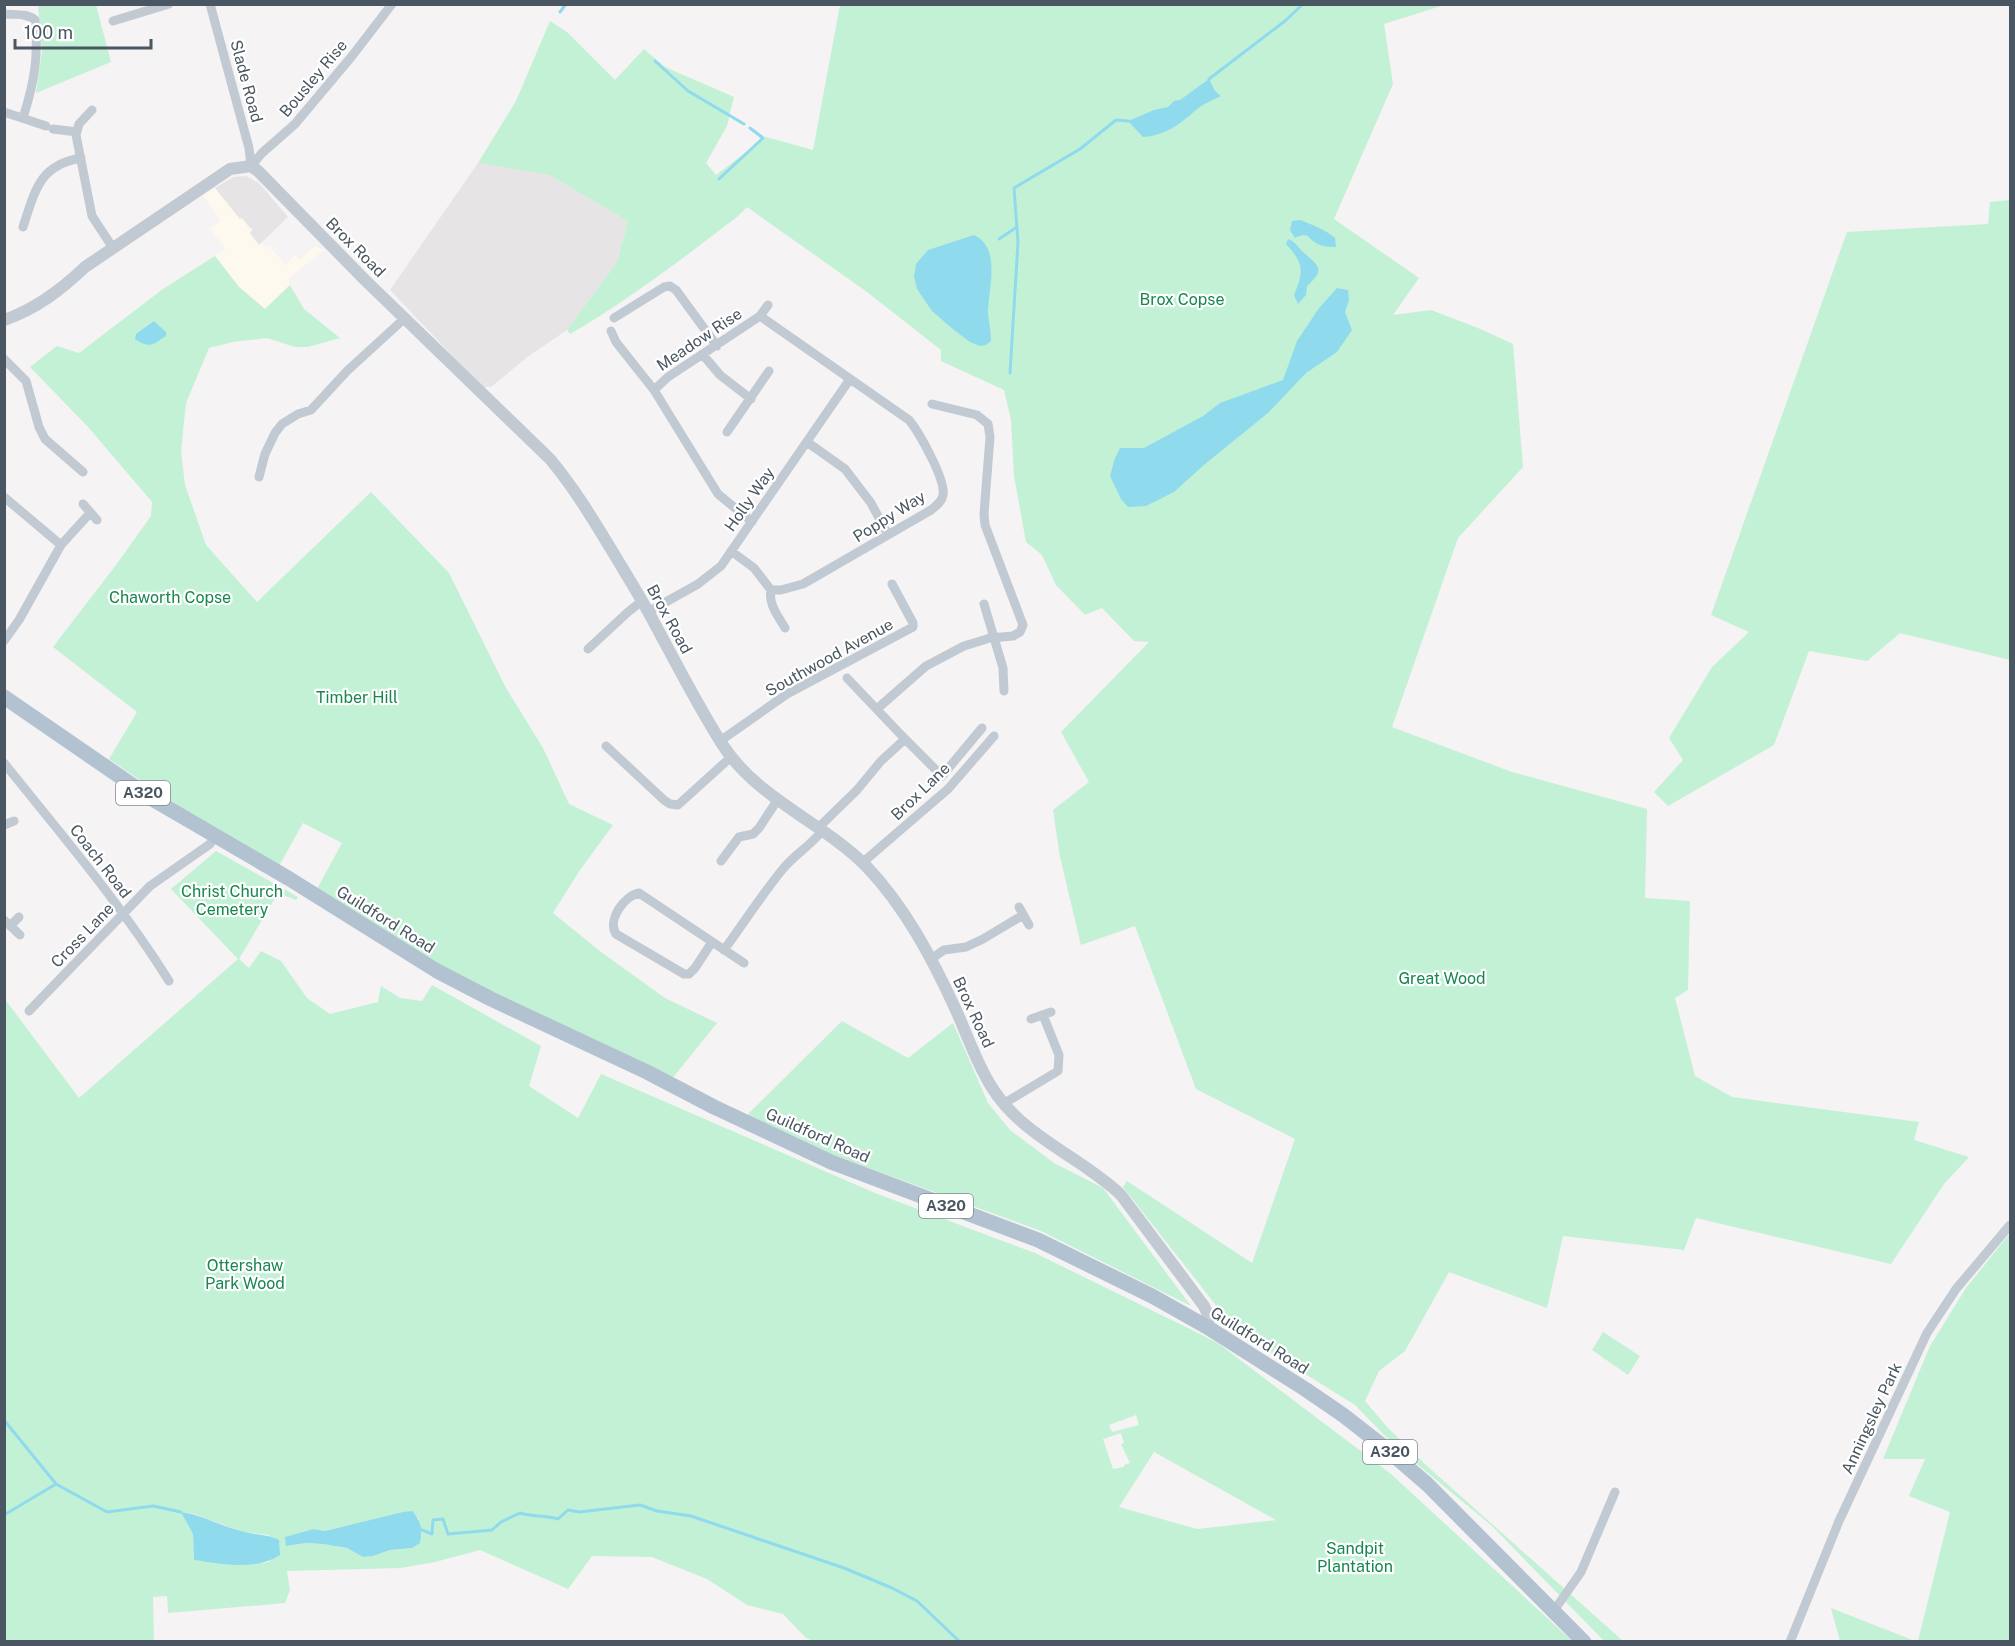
<svg xmlns="http://www.w3.org/2000/svg" width="2015" height="1646" viewBox="0 0 2015 1646" font-family="'Public Sans',sans-serif">
  <style>
    .commercial { fill: #fdf9ef }
    .education { fill: #e6e4e5 }
    .green { fill: #c3f1d5; fill-rule: evenodd }
    .water { fill: #90daee }
    .lines { fill: none; stroke-linecap: round; stroke-linejoin: round }
    .stream { stroke: #90daee; stroke-width: 3 }
    .minor { stroke: #c1cad2; stroke-width: 9 }
    .tertiary { stroke: #c1cad2; stroke-width: 12 }
    .primary { stroke: #b3c2d1; stroke-width: 15 }
    .labels { text-anchor: middle; stroke-width: 4.5; stroke-linejoin: round; paint-order: stroke }
    .shield { fill: #fff; stroke: #808990; stroke-width: 1.5 }
    .shield-label { font-size: 15px; font-weight: bold; fill: #4a5661 }
    .street-label { font-size: 16px; fill: #4a5661; stroke: #fff }
    .park-label { font-size: 16px; fill: #17864f; stroke: #fff }
  </style>
  <rect width="100%" height="100%" fill="#f5f3f3"/>
  <path class="commercial" d="M215,188l25,30h2l8,10 3,1 -2,2 8,14 3,-3 5,7 3,-3 15,19 10,-10 5,5 15,-14 9,4 -36,29 2,6 -25,24 -26,-22 -24,-31 10,-7 -15,-21 11,-7 -18,-25z"/>
  <path class="education" d="M478,163l71,12 79,46 -11,41 -50,68 -41,28 -35,29h-9l-92,-97z
    M246,176l13,7 29,34 -29,28 -9,-12 3,-4 -3,-1 -8,-10 -2,1 -25,-31 18,-11z"/>
  <path class="green" d="M38,5h58l15,57 -75,31 6,-41z
    M840,5h604l-60,19 9,60 -59,135 85,59 -26,37 38,-5 47,18 35,16 10,123 -65,71 -66,189 120,45 135,37 -2,89 45,3 -2,89 -13,8 20,78 37,21 187,25 -5,18 55,17 -25,27 -53,80 -195,-46 -12,32 -121,-14 -16,72 -98,-36 -44,79 -26,20 -14,30 22,26 40,39 196,175h-19l-113,-116 -97,-80 -39,-40 -133,-83 -7,-18 -92,-117 4,-6 125,82 43,-124 -99,-50 -61,-163 -54,19 -21,-88 -7,-47 36,-28 -28,-50 88,-90 -15,-1 -32,-33 -17,7 -29,-30 -14,-30 -16,-13 -12,-66 -3,-56 -7,-30 -63,-29v-11l-74,-58 -120,-85 -10,10c-54,41 -108,83 -167,117l-3,-4 50,-68 11,-41 -79,-46 -71,-12 38,-62 34,-80 17,11 48,48 29,-31 21,18 69,30 -7,29 -21,37 10,12 50,-38 47,13z
    M2010,200v460l-110,-27 -33,28 -58,-10 -35,94 -106,61 -14,-14 29,-32 -14,-22 43,-71 37,-35 -38,-17 136,-383 141,-8 2,-22z
    M215,256l24,31 26,22 25,-24 14,24 36,29 -32,9h-13l-28,-9 -34,4 -24,6 -23,55 -5,48 4,34 21,60 51,57 114,-110 78,81 57,115 37,60 26,56 44,21 -33,45 -27,43 48,39 64,46 52,25 -46,57 -210,-102 -144,-89 25,-46 -39,-20 -24,43 -86,-50 -84,-57 28,-47 -84,-65 63,-82 35,-49 1,-14 -63,-74 -59,-61 27,-21 22,7 84,-64z
    M216,851l82,46 -2,3 -18,-7 -39,66 10,9 12,-17 20,10 26,37 23,16 48,-12 3,-16 19,12 22,3 10,-16 109,61 -12,40 49,32 23,-44 274,119 160,60 159,78 25,13 172,130 181,167h-759l-7,-3 -23,-24 -36,-9 -40,-26 -55,-22 -60,-1 -24,33 -88,-39 -45,12 -34,6 -114,3 3,19 -5,13 -117,10 -1,-17 -14,1 1,44h-149l-1,-643 75,100 159,-139 -67,-70zM1136,1415l3,10 -27,7 -3,-7zM1121,1433l3,10 -3,1 9,19 -6,2v2l-11,2 -10,-30zM1154,1452l122,68h1l-80,9 -78,-22zM411,1511l8,8 -7,29 -22,2 -17,6 -10,1 -16,-9 -24,-4 -17,-1 -19,3 27,-17 11,2zM182,1512l12,2 49,18 26,3v27l-34,3 -41,-5 -1,-26z
    M842,1021l66,37 45,-35 35,80 22,27 44,33 49,25 88,118 -150,-75 -219,-80 -76,-35z
    M2010,1233v408h-92l32,-129 -41,-16 16,-37h-42l47,-113 36,-58z
    M1603,1332l37,24 -12,19 -36,-25z
    M1831,1608l84,33h-75z"/>
  <path class="water" d="M1209,79l6,12 6,5c-8,4 -18,8 -25,14 -16,14 -31,26 -53,27l-15,-16 26,-11 14,-3 6,-6 6,-1z
    M1300,220c13,5 24,9 35,18l1,9c-6,0 -14,0 -20,-4 -9,-5 -7,-12 -21,-5l-5,-8 2,-9z
    M974,235c28,13 14,54 14,78 1,10 3,19 3,28l-5,4 -6,1 -10,-4 -16,-12 -22,-19 -15,-22 -3,-12 2,-13 12,-14z
    M1288,239c7,2 10,8 15,13 16,14 23,17 4,34l-1,9 -8,9 -4,-9c10,-23 10,-32 -8,-51z
    M1337,288l11,2 1,10 -4,12 7,18 -15,22 -31,21 -38,40 -63,51 -31,28 -28,14 -18,1 -7,-8 -11,-23 5,-18 5,-10h24l59,-32 17,-13 63,-23 14,-39 22,-33z
    M154,321l12,11v4c-14,9 -16,13 -31,3l1,-5z
    M412,1511c10,11 10,18 8,32l-8,5 -22,2 -17,6 -10,1 -16,-9 -24,-4 -17,-1 -20,3 -1,-9 29,-8 11,2 78,-19z
    M181,1512c21,3 40,14 60,19 13,4 25,3 38,9l1,15c-25,16 -58,9 -86,5l-1,-26z"/>
  <g class="lines">
    <path class="stream" d="M560,12l6,-8
      M655,61l33,30 56,33
      M1209,79l76,-58 18,-17
      M719,179l44,-41 -13,-10
      M999,239l18,-12
      M1010,373l8,-131 -4,-54 66,-39 36,-29 12,1
      M4,1420l52,64 51,28 46,-6 28,6
      M4,1515l52,-31
      M422,1530l10,4 1,-14 10,-1 5,15 44,-4 9,-8 19,-9c13,4 25,2 38,6l10,-9 11,2 61,-7 17,6 34,5 153,52 48,20 25,13 43,41"/>
    <path class="minor" d="M210,4l39,144 2,18
      M4,14c11,1 23,-1 31,6 4,37 -1,63 -12,98
      M113,21l56,-17
      M92,110l-13,14 -3,11 16,81 21,32
      M4,112l42,14
      M53,129l24,3
      M251,166l11,-13 33,-29 57,-68 40,-52
      M23,227c12,-36 16,-62 58,-69
      M760,316l8,-11
      M614,318l50,-31 6,-1 6,4 41,56
      M611,331l5,11 38,48 64,104 34,28
      M703,355l17,20 31,24
      M4,359l22,22 13,46 6,12 38,33
      M654,390l14,-13 92,-61 149,104c10,12 37,60 34,75 -1,7 -7,11 -12,15l-128,74 -22,6h-10l-17,-22 -23,-17
      M727,432l42,-61
      M807,442l38,27 26,34 17,32
      M259,477l6,-23 10,-21 7,-9 16,-10 13,-4 36,-39 58,-53
      M4,497l57,48
      M83,504l14,16
      M771,590c-3,14 7,26 14,38
      M984,604l19,64 1,23
      M648,612l50,-28 23,-18 129,-187
      M4,641l15,-21 42,-75 29,-32
      M588,649l40,-37 14,-11
      M878,708l48,-42 38,-20 26,-8 23,-2 7,-4 3,-7 -38,-100 -1,-11 6,-77 -2,-13 -11,-9 -45,-11
      M905,739l37,37 40,-48
      M720,741l67,-47 126,-67v-4l-21,-39
      M606,746l58,54 6,4 8,1 53,-48
      M4,763c57,71 117,141 165,218
      M4,825l10,-4
      M818,828l39,-38 24,-29 24,-22 -58,-61
      M721,861l18,-24 14,-3 6,-6 19,-29
      M862,863l86,-74 46,-53
      M1019,907l10,18
      M4,920l16,15
      M10,926l9,-9
      M712,942l-17,26 -6,6h-5l-68,-40c-9,-14 8,-38 23,-41l105,70
      M724,950c19,-26 37,-54 58,-80 12,-15 28,-24 40,-39
      M931,959l13,-9 22,-3 17,-8 40,-24
      M29,1011l121,-125 60,-42 4,-7
      M1031,1019l20,-7
      M1003,1104l55,-33 1,-16 -16,-40
      M1553,1612l28,-40 34,-80
      M1790,1642l49,-121 88,-188 29,-44 54,-64"/>
    <path class="tertiary" d="M4,320c32,-11 57,-30 81,-53l145,-98 21,-3 7,5 107,109 185,179c25,30 44,62 64,95 12,20 25,41 36,61 24,44 46,88 72,129 35,55 101,78 145,123 38,40 65,91 88,141 12,26 21,54 36,78 31,51 89,70 130,109l83,111 5,11 -2,10"/>
    <path class="primary" d="M4,697l150,103 134,78 149,93 54,28 156,73 67,35 117,55 207,78 114,56 55,31 98,62 38,26 41,32 43,37 157,158"/>
  </g>
  <g class="labels">
    <g class="shield">
      <rect x="116" y="781" width="54" height="24" rx="4.5"/>
      <rect x="919" y="1194" width="54" height="24" rx="4.5"/>
      <rect x="1363" y="1440" width="54" height="24" rx="4.5"/>
    </g>
    <g class="shield-label">
      <text x="143" y="798">A320</text>
      <text x="946" y="1211">A320</text>
      <text x="1390" y="1457">A320</text>
    </g>
    <g class="street-label">
      <text transform="translate(313 78) rotate(-50)" y="6">Bousley Rise</text>
      <text transform="translate(247 81) rotate(75)" y="6">Slade Road</text>
      <text transform="translate(356 247) rotate(45)" y="6">Brox Road</text>
      <text transform="translate(699 339) rotate(-34)" y="6">Meadow Rise</text>
      <text transform="translate(749 499) rotate(-55)" y="6">Holly Way</text>
      <text transform="translate(889 516) rotate(-32)" y="6">Poppy Way</text>
      <text transform="translate(670 619) rotate(61)" y="6">Brox Road</text>
      <text transform="translate(829 657) rotate(-29)" y="6">Southwood Avenue</text>
      <text transform="translate(920 791) rotate(-44)" y="6">Brox Lane</text>
      <text transform="translate(101 861) rotate(52)" y="6">Coach Road</text>
      <text transform="translate(386 919) rotate(32)" y="6">Guildford Road</text>
      <text transform="translate(82 935) rotate(-46)" y="6">Cross Lane</text>
      <text transform="translate(974 1012) rotate(65)" y="6">Brox Road</text>
      <text transform="translate(818 1135) rotate(24)" y="6">Guildford Road</text>
      <text transform="translate(1260 1340) rotate(32)" y="6">Guildford Road</text>
      <text transform="translate(1871 1418) rotate(-65)" y="6">Anningsley Park</text>
    </g>
    <g class="park-label">
      <text x="1182" y="305">Brox Copse</text>
      <text x="170" y="603">Chaworth Copse</text>
      <text x="357" y="703">Timber Hill</text>
      <text x="232" y="897">Christ Church<tspan x="232" dy="18">Cemetery</tspan></text>
      <text x="1442" y="984">Great Wood</text>
      <text x="245" y="1271">Ottershaw<tspan x="245" dy="18">Park Wood</tspan></text>
      <text x="1355" y="1554">Sandpit<tspan x="1355" dy="18">Plantation</tspan></text>
    </g>
  </g>
  <rect width="2015" height="1646" fill="none" stroke="#4a5661" stroke-width="12"/>
  <path d="M15 39v9h136v-9" fill="none" stroke="#4a5661" stroke-width="3"/>
  <text x="24" y="39" font-size="18" fill="#4a5661" stroke="#ffffff" stroke-width="4.5" paint-order="stroke">100 m</text>
</svg>
